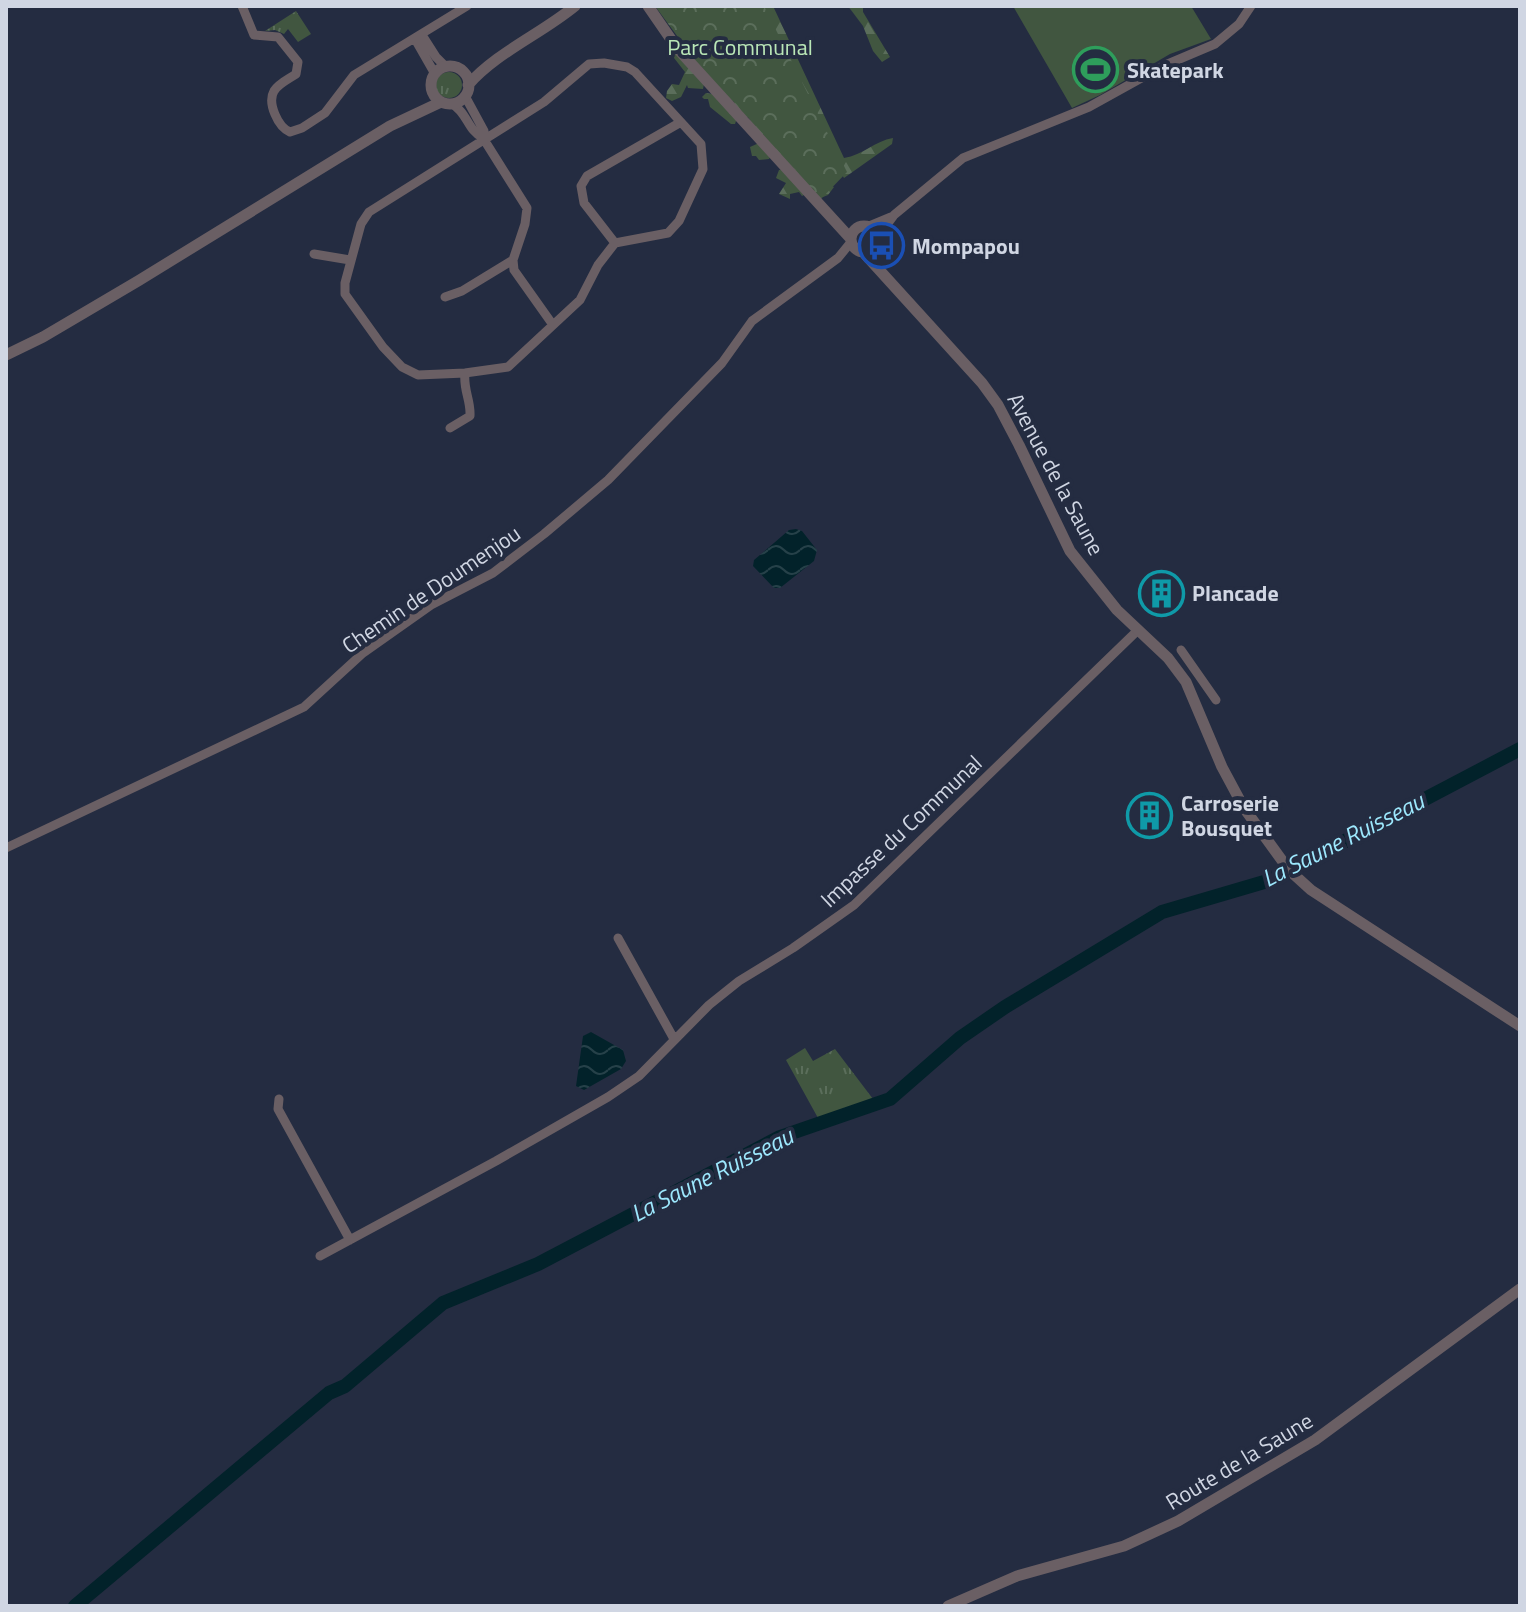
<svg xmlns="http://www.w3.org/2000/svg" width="1526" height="1612" viewBox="0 0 1526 1612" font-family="'Titillium Web',sans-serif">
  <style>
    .grass { fill: url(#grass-tufts) }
    .forest { fill: url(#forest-firs) }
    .park { fill: url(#park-crowns) }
    .pitch { fill: #415640 }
    .water { fill: url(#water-waves) }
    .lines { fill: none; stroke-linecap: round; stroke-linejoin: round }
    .river { stroke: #02222a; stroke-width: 14 }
    .minor { stroke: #6a5f64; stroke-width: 9 }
    .tertiary { stroke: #6a5f64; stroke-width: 11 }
    .labels { text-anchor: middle; stroke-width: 8; stroke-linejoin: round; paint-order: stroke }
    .park-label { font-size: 22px; fill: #bae7b7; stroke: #242c41 }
    .poi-label { font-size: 22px; font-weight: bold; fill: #d0d6e3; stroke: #242c41; text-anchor: start }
    .street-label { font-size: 22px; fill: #d0d6e3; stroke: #242c41 }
    .water-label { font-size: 24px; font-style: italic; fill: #9de8fd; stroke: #242c41 }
  </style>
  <defs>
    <pattern id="grass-tufts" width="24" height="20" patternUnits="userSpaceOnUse" patternTransform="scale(2)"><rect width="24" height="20" fill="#415640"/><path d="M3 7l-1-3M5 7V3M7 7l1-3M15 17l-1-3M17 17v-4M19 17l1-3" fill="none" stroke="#5b6e5b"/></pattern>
    <pattern id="forest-firs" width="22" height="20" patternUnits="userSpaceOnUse" patternTransform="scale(2)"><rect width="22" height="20" fill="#415640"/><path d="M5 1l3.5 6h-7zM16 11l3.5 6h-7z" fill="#5b6e5b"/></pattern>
    <pattern id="park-crowns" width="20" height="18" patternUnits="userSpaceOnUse" patternTransform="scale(2)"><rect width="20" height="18" fill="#415640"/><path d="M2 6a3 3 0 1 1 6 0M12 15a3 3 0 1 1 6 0" fill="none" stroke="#5b6e5b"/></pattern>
    <pattern id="water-waves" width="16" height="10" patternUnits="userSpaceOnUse" patternTransform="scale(2)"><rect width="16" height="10" fill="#02222a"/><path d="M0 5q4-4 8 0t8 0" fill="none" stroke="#264149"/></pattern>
  </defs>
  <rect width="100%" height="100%" fill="#242c41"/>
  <path class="grass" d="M296,11l15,23 -13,8 -10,-13 -4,5 -9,-4 -10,1z
    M436 85a13 13 0 1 1 26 0a13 13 0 1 1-26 0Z
    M805,1048l8,13 22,-12 38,50 -55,19 -32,-58z"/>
  <path class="forest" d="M757,6h16l71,152c19,-3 31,-17 49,-20l-1,6 -48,34 -7,-11 -9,17 6,3 -6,8 -5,2 -12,-6 -9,5 -3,-4 -9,2v5l-11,-5 7,-11 -10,-5 3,-8 6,-1 -14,-14 -2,4 -10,1 -3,-4h-4l-2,-9 9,-4 -2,-12 -9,-14h-7l-8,-16 -5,7 9,10 -2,6h-4l-21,-17 -2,-8h-4l-2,-2 4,-4 6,1 -8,-10 -1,5 -15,-1 -1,-3 -6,12 -9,4 -6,-3 1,-7 5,-7 7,1 6,-13 -18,-23 13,-4 -1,-6z
    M848,6h15v6l27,45 -8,5 -9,-11 -10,-25z"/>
  <path class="park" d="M655,6h109l83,166 -26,27 -138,-155z"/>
  <path class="pitch" d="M1013,6h178l20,33 -41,15 -70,41 -28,13z"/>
  <path class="water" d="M796,529l6,2 15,19 -3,11 -34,27h-6l-21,-22 1,-6 35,-30z
    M591,1032l32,18 3,11 -5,8 -37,21 -8,-4 7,-50z"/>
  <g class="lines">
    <path class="river" d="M75,1606l254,-213 16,-7 98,-83 95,-39 242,-127 110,-38 70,-61 45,-31 157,-95 109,-32 249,-131"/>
    <path class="minor" d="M242,6l12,29 24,2 20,25 -2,12c-7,5 -17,9 -22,17 -7,12 4,36 16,41l12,-4 23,-15 29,-38 113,-69
      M422,35l14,22 10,10
      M415,39l20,35
      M604,63l23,4 8,5 66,72 2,25 -24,52 -11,12 -53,10 -17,22 -18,35 -72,67 -43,6 -47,2 -16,-8 -19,-20 -38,-53v-11l16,-59 8,-12 175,-110 45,-38z
      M465,96l19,35 -1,7
      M452,104c15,8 16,27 31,34l44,70 -2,16 -12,36 1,10 39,55
      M867,227l24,-10
      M877,238l17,-23 69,-57 126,-51 74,-41 52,-22 24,-20 12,-18
      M615,243l-31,-40 -3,-17 6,-10 94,-54
      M314,254l36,6
      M445,297l17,-6 51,-31
      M450,428l20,-12c1,-16 -7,-26 -5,-43
      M1181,650l35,50
      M6,848l298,-141 59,-54 68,-48 62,-32 51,-39 64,-54 114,-117 30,-42 86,-63 13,-16
      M618,938l56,101
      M279,1099l-1,10 72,131
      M320,1256l176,-95 112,-64 31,-21 70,-71 30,-24 54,-33 61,-43 284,-275"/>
    <path class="tertiary" d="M648,6l29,42 174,191
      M431 85a19 19 0 1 1 38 0a19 19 0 1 1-38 0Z
      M468,85c29,-33 73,-51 107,-79
      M851 239a13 13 0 1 1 26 0a13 13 0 1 1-26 0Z
      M863,252l119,131 16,22 21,40 51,106 47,59 51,48 18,24 36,85 22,41 45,62 22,20 209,136
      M6,355l37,-18 95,-56 252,-155 51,-24
      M948,1606l69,-30 107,-30 54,-25 137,-81 205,-151"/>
  </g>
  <defs>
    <symbol id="stadium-ring" viewBox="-11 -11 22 22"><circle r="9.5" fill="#242c41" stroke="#2e9e5b" stroke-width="1.5"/><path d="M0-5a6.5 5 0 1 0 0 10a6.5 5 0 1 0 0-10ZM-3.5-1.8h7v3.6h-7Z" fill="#2e9e5b"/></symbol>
    <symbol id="bus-ring" viewBox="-11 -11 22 22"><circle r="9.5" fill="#242c41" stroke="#1a4fb4" stroke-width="1.5"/><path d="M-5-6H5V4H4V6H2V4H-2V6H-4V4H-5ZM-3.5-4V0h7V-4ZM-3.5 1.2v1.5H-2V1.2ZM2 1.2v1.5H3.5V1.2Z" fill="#1a4fb4"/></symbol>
    <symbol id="building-ring" viewBox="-11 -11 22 22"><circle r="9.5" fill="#242c41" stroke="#0f9aa8" stroke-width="1.5"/><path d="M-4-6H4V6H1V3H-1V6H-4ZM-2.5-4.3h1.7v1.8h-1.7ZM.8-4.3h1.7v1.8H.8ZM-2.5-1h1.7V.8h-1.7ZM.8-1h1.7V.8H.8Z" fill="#0f9aa8"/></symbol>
  </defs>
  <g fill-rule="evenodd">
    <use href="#stadium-ring" x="1070" y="44" width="51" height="51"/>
    <use href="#bus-ring" x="856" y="220" width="51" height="51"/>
    <use href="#building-ring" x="1136" y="568" width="51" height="51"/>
    <use href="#building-ring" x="1124" y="790" width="51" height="51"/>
  </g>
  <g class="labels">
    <g class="park-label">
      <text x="740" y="55">Parc Communal</text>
    </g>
    <g class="poi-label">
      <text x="1127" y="78">Skatepark</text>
      <text x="912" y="254">Mompapou</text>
      <text x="1192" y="601">Plancade</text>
      <text x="1181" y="811">Carroserie<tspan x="1181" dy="25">Bousquet</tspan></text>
    </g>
    <g class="street-label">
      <text transform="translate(1056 474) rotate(62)" y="8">Avenue de la Saune</text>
      <text transform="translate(431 589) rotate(-34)" y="8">Chemin de Doumenjou</text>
      <text transform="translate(901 831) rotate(-43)" y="8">Impasse du Communal</text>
      <text transform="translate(1239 1461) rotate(-31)" y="8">Route de la Saune</text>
    </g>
    <g class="water-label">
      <text transform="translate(1343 840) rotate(-27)" y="8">La Saune Ruisseau</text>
      <text transform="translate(712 1175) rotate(-27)" y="8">La Saune Ruisseau</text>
    </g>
  </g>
  <rect width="1526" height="1612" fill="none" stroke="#d0d6e3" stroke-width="16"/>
</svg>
